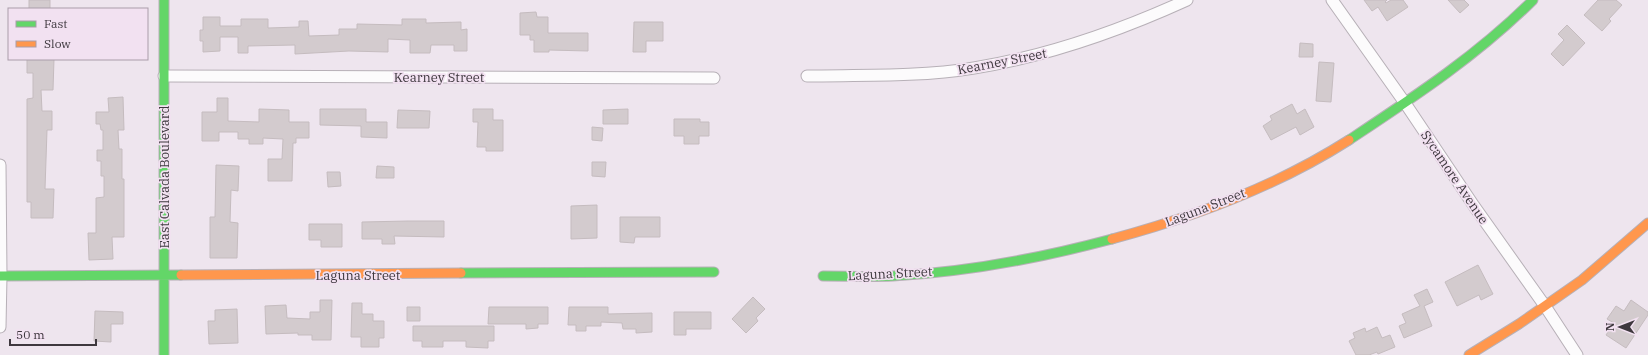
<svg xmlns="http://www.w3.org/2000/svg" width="1648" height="355" viewBox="0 0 1648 355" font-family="'IBM Plex Serif',serif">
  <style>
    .building { fill: #d3cbce; stroke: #c5bcbf }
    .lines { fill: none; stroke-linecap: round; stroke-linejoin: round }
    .street-casing { stroke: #b7b0b7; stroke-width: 13 }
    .fast-casing { stroke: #b7b0b7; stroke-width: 11 }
    .slow-casing { stroke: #b7b0b7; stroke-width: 11 }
    .street { stroke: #fcfbfc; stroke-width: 11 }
    .fast { stroke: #63d668; stroke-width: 9 }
    .slow { stroke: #ff974d; stroke-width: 9 }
    .labels { text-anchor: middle; stroke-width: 3.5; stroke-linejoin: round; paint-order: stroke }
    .street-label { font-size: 13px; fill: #3e383e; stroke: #f2e1f1 }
  </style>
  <rect width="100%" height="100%" fill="#eee5ee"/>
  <path class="building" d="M29,0h21v9h-21z
    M1364,0h23l-2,2 1,1 5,-3h12l5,7 -21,14 -9,-14 -6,4z
    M1448,0h16l5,5 -9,8z
    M1598,0h18l6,5 -13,14 2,2 -9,10 -18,-16z
    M536,12l1,5h11v16h40v18l-39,-1v2h-15v-12h-4v-5h-10v-22z
    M203,17h17v9h21v-7h27v9l31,-1v-6h9l1,15 30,-1v-6h18v-5l45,1v-6h24v4l35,-1v8l6,-1v22h-13v-6h-23l-1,8h-20v-13l-22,-1v13l-39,-1 -54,3v-9l-47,1v7h-10v-16h-18v14l-17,1v-11h-3v-11h3z
    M634,22h29v19h-17v11h-13z
    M1567,25l18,18 -22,23 -12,-12 13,-14 -6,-6z
    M1300,43l13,1v13h-14z
    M27,59h27l-1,31h-12l1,21h10v19h-5l-2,59h9l-1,29h-22v-16h-4v-103l6,-1v-25h-6z
    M1319,62l15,1 -3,39 -15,-1z
    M123,97l1,33h-6l1,19h3v30h2v58h-12l1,22 -24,1 -1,-27h8v-35l8,-1v-21h-3v-15h-4v-11h6v-20h-2l-1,-6h-4v-12h13l-1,-14z
    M217,98h11v23l31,1v-13l30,1v12h20v16h-13v5h-3l-1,38h-24v-22h14l1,-20 -20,-1v6h-14v-5h-11v-7h-19v9h-17v-29h15z
    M1292,104l5,10 8,-5 9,18 -14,8 -4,-8 -25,13 -8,-14 9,-6 -2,-4z
    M320,109h46v13h21v16l-26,-1v-11l-41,-1z
    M473,109h20v11h10v31h-17v-4h-9l1,-25h-5z
    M628,109v15h-25v-14z
    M398,110l32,1 -1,17h-32z
    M674,119h26v3h9v14h-10v8h-15v-8h-10z
    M592,127l11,1 -1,13 -10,-1z
    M592,162h14l-1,15 -13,-1z
    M216,165l23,1 -1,25 -7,-1 -1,32 8,1 -1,35h-27v-41h5z
    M377,166l17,1v11h-18z
    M327,172h13l1,14 -13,1z
    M597,205v33l-26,1v-33z
    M620,217h40v20h-25l-1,6 -14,-1z
    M408,221h36v16l-50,-1 1,8h-13v-5h-20v-17z
    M309,224h33v23h-21v-7h-12z
    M1478,265l15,29 -12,6 -2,-5 -22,11 -12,-24z
    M1427,289l6,13 -9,4 8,20 -28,12 -5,-12 7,-3 -4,-9 18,-8 -6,-11z
    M753,297l12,12 -9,9 2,3 -12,12 -14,-14z
    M320,300h12l-1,40h-19v-5h-14v-2l-32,1 -1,-28 21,-1 1,13 23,1v-7h10z
    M1631,300l17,12v3l-22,33 -20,-13 8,-12 -7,-4 9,-13 8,5z
    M352,303h10v11h11v7h11v17h-5v9h-18v-10h-10z
    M407,307h13v14h-13z
    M489,307h59v17h-10v4l-12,1v-5h-38z
    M569,307h39v7l44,-1v19l-16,1v-4h-13l-1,-6 -21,-1v4h-15v5h-10v-6h-8z
    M237,309l1,34 -29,1 -1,-23h7v-11z
    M95,311l28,1v12h-12v18l-17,-1z
    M674,312h37v17h-25v6h-12z
    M413,326h81v15h-6v7l-22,-1v-6h-23v6h-21v-6h-9z
    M1377,327l5,11 8,-3 5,12 -17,7 -1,-2 -8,3h-13l-7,-14 6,-3 -2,-5 12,-5 1,4z"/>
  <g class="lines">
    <defs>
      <path id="street" d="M1332,0l73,103 69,103 71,100 32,49
        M164,76l550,2
        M807,76c54,-1 114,1 167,-8 74,-12 145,-37 213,-68
        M0,165l1,111 -1,51"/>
      <path id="fast" d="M164,0v355
        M1349,140c65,-43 129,-85 184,-140
        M461,273l253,-1
        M1,276l180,-1
        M823,276c23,0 47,1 70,0 74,-4 148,-18 219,-37"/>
      <path id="slow" d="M1112,239c82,-22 165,-53 237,-99
        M181,275l280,-2
        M1469,355l50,-31 63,-44 66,-57"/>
    </defs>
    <use href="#street" class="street-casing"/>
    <use href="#fast" class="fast-casing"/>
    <use href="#slow" class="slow-casing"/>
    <use href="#street" class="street"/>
    <use href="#fast" class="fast"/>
    <use href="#slow" class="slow"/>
  </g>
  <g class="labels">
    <g class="street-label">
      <text transform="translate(1002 61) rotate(-11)" y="5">Kearney Street</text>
      <text x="439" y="82">Kearney Street</text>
      <text transform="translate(164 177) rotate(-90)" y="5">East Calvada Boulevard</text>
      <text transform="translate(1455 177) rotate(56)" y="5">Sycamore Avenue</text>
      <text transform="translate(1205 207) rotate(-21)" y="5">Laguna Street</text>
      <text transform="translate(890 273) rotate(-3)" y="5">Laguna Street</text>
      <text x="358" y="280">Laguna Street</text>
    </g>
  </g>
  <rect x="8" y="8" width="140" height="52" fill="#f2e1f1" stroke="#aa9da9"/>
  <rect x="16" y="21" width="20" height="6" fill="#63d668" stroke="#aa9da9"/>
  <text x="44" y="28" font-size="12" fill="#3e383e">Fast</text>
  <rect x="16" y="41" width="20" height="6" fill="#ff974d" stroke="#aa9da9"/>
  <text x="44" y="48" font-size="12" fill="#3e383e">Slow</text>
  <g transform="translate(1620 327) rotate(270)" stroke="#f2e1f1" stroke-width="3" paint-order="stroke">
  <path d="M0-3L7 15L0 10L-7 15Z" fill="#3e383e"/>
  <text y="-6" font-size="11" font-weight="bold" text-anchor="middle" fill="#3e383e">N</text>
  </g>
  <path d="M10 339v6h86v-6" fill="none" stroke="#3e383e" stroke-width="2"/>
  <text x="16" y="339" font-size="12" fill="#3e383e" stroke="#f2e1f1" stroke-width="3" paint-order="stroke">50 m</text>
</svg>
